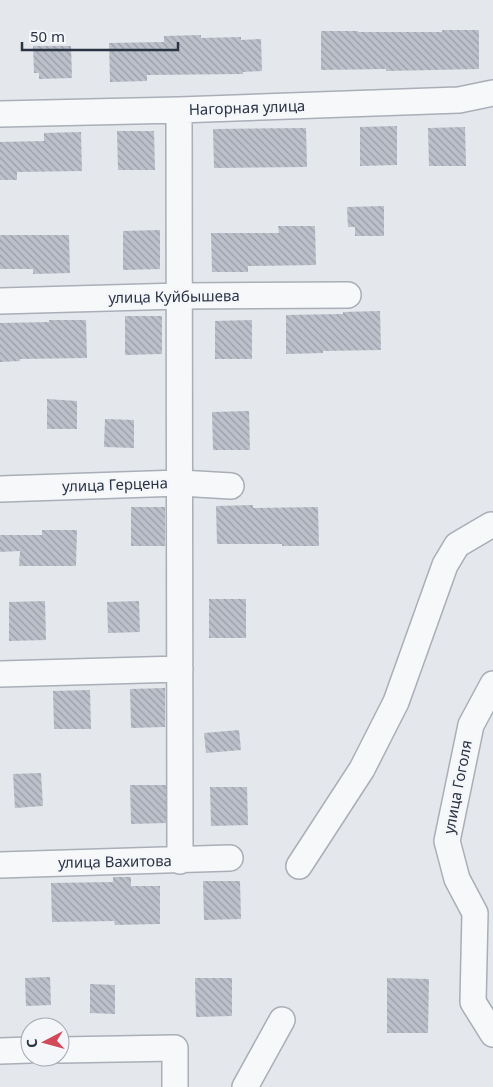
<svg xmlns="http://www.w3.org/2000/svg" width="493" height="1087" viewBox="0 0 493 1087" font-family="'Noto Sans',sans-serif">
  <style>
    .building { fill: url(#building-back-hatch) }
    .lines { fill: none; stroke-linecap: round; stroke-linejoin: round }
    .minor-casing { stroke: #a9aeb7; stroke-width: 28 }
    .minor { stroke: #f7f8fa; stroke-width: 25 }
    .labels { text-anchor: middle; stroke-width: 4.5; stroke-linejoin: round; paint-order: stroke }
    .street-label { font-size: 15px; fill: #2b3445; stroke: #f4f6f9 }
  </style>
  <defs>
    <pattern id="building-back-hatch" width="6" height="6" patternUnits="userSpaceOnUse" patternTransform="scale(1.25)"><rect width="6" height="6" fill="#bbc0ca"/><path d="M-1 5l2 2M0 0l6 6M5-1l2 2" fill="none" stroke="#989da6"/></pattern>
  </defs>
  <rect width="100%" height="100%" fill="#e4e7ec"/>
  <path class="building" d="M442,30h37v39l-93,2v-2l-65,1v-39h37v1h84z
    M201,35v3l40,-1v3l20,-1 1,32 -19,1v2l-96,1v6l-37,1 -1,-39 55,-1v-6z
    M33,46h38l1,32 -33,1v-6h-5z
    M397,126v39l-37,1v-39z
    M465,127l1,39h-37l-1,-38z
    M306,128l1,39 -93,1 -1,-39z
    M117,131h37l1,39h-37z
    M81,132l1,39 -65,1v8h-17v-38l44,-1v-8z
    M384,206v30h-29v-9h-7l-1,-20z
    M278,226h37l1,39 -68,1v6h-36l-1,-39h68z
    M160,230v39l-37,1v-39z
    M0,235h69l1,38 -37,1v-5h-33z
    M380,311l1,39 -58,1v2l-37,1v-39l57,-1v-2z
    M125,316h37v38l-37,1z
    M49,320h37l1,38 -67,1v2l-20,1v-39l49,-1z
    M252,320v39h-37v-38z
    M47,399l30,2v28h-30z
    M249,411l1,39h-37l-1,-38z
    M105,419l29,1v28l-30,-1z
    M253,505v3l65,-1 1,39h-37v-2h-65l-1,-38z
    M131,507h34v39h-34z
    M42,530h35l-1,36h-57l1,-15 -20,1v-17h42z
    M209,599h37v39h-37z
    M45,601l1,39 -37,1v-39z
    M139,601l1,31 -32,1 -1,-31z
    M165,688v39l-34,1 -1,-39z
    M90,690l1,39h-37l-1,-38z
    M239,730l2,20 -35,3 -2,-20z
    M41,773l2,33 -28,2 -2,-34z
    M130,785h36v38l-35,1z
    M210,787h37l1,38 -37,1z
    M113,877h18v9h29v38l-45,1 -1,-4 -62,1 -1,-39 62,-1z
    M203,881h37l1,38 -37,1z
    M50,977l1,28 -25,1 -1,-28z
    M195,978h37v38l-36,1z
    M387,978l42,1 -1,54h-41z
    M90,984l25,1v29l-25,-1z"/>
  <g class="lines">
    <defs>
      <path id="minor" d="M179,110l1,751
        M0,114l179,-4 280,-10 34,-7
        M0,301l180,-5 168,-1
        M0,489l180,-6 51,3
        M0,674l180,-5
        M493,684l-22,41 -24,116 10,38 18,34 -2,89 20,32
        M0,865l230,-7
        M299,866l63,-97 34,-67 49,-137 12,-20 34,-20
        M60,1050l115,-2v39
        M0,1051l30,-1
        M245,1087l37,-67"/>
    </defs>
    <use href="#minor" class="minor-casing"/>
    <use href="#minor" class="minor"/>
  </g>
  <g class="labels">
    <g class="street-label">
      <text transform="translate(247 108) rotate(-2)" y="5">Нагорная улица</text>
      <text transform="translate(174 297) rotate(-1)" y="5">улица Куйбышева</text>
      <text transform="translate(115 485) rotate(-2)" y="5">улица Герцена</text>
      <text transform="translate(458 787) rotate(-79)" y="5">улица Гоголя</text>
      <text transform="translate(115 862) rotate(-1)" y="5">улица Вахитова</text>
    </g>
  </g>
  <g transform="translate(45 1042) rotate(264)"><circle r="24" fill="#f4f6f9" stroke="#a4a8b1"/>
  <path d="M0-4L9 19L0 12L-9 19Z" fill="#d1495b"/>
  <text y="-8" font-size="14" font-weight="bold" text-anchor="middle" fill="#2b3445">С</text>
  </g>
  <path d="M22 42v8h156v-8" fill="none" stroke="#2b3445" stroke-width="2.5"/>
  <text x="30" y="42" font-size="15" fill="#2b3445" stroke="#f4f6f9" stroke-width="4" paint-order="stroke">50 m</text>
</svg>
